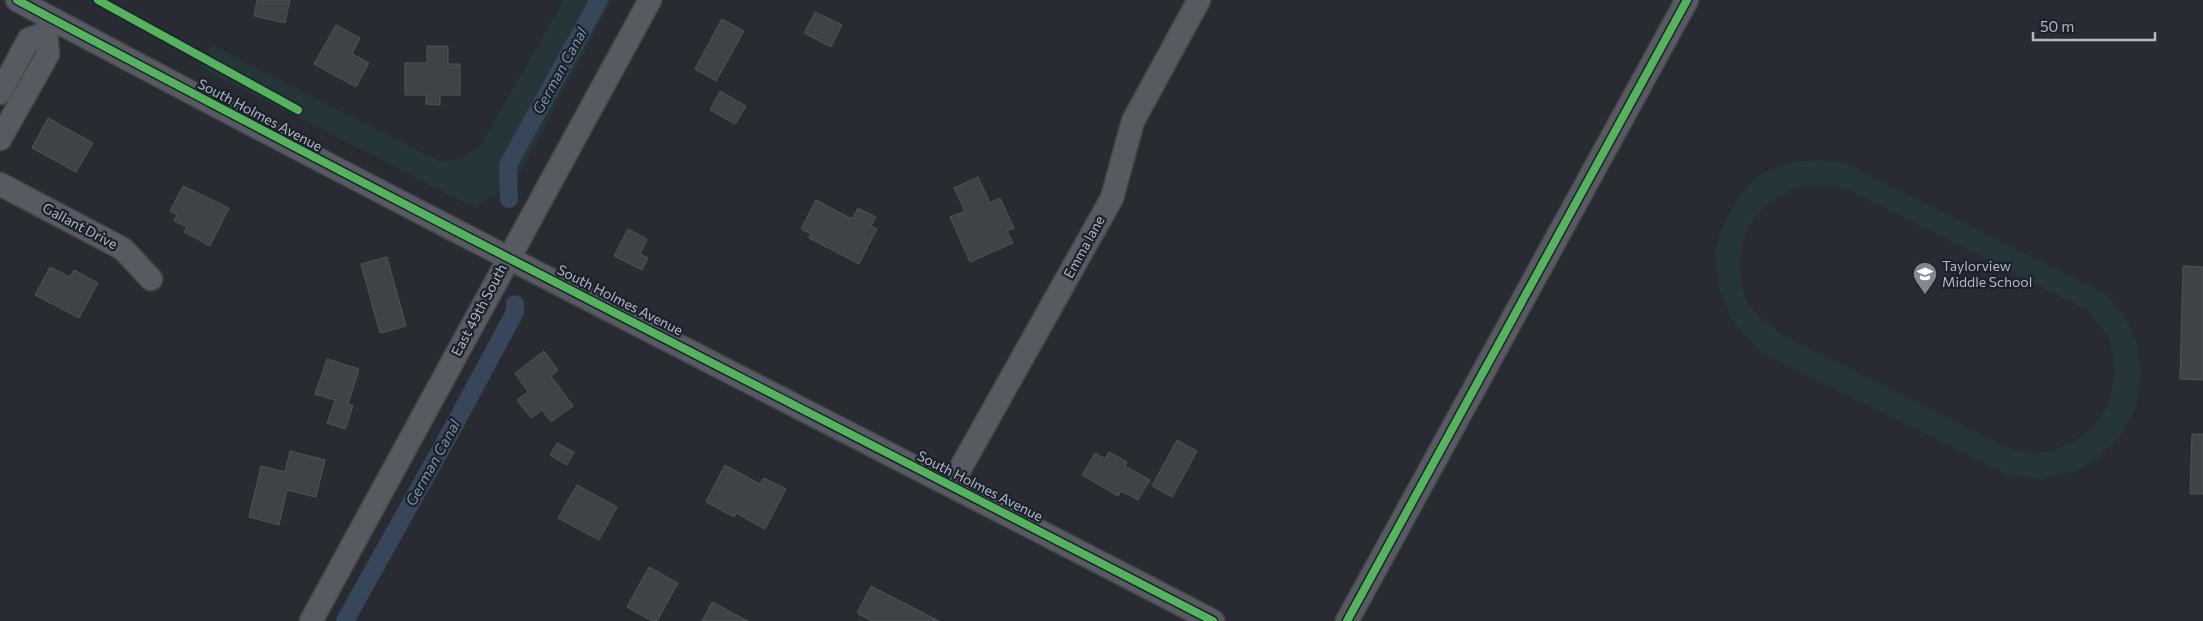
<svg xmlns="http://www.w3.org/2000/svg" width="2203" height="621" viewBox="0 0 2203 621" font-family="Commissioner,sans-serif">
  <style>
    .green { fill: #263638; fill-rule: evenodd }
    .lines { fill: none; stroke-linecap: round; stroke-linejoin: round }
    .canal { stroke: #37465b; stroke-width: 18 }
    .building { fill: #3f4247; stroke: #4f535a }
    .minor-casing { stroke: #44474b; stroke-width: 25 }
    .minor { stroke: #575a61; stroke-width: 22 }
    .cycleway-casing { stroke: #1b222c; stroke-width: 11 }
    .cycleway { stroke: #56b35d; stroke-width: 8 }
    .labels { text-anchor: middle; stroke-width: 4.5; stroke-linejoin: round; paint-order: stroke }
    .street-label { font-size: 14px; fill: #b1b8c4; stroke: #1b222c }
    .poi-label { font-size: 14px; fill: #b1b8c4; stroke: #1b222c; text-anchor: start }
    .water-label { font-size: 15px; font-style: italic; fill: #7b8faa; stroke: #1b222c }
  </style>
  <rect width="100%" height="100%" fill="#282c32"/>
  <path class="green" d="M564,0h48l-98,184 -39,24 -275,-141 12,-22 226,116 24,-2 19,-14z
    M1821,160l25,3 258,130 19,20 15,32 3,31 -5,31 -13,25 -22,24 -23,15 -37,8 -30,-3 -238,-117 -17,-11 -25,-29 -13,-35 -3,-32 7,-24 15,-28 20,-24 33,-14zM1803,185h21l25,5 237,119c8,10 18,19 23,31 4,9 5,20 5,30 1,46 -32,78 -77,83 -8,1 -18,-3 -27,-4l-227,-114c-13,-9 -25,-17 -34,-31 -7,-10 -8,-25 -9,-37 0,-45 23,-66 63,-82z"/>
  <g class="lines">
    <path class="canal" d="M509,199l-1,-34 91,-165
      M345,621l105,-188 65,-121v-8"/>
  </g>
  <path class="building" d="M257,0h33l-5,23 -31,-7z
    M815,12l27,13 -11,22 -27,-14z
    M722,19l22,12 -28,50 -21,-12z
    M336,25l24,13 -8,16 17,9 -13,24 -42,-23z
    M427,46h21v18h12v31h-20v10l-14,-1v-9h-21v-32h22z
    M720,91l26,15 -11,18 -25,-14z
    M48,118l45,25 -17,29 -44,-24z
    M978,177l12,26 10,-5 14,30 -7,3 6,12 -43,19 -20,-45 15,-6 -11,-23z
    M183,186l46,22 -19,38 -26,-14 3,-5 -13,-6 3,-6 -7,-4z
    M816,200l36,19 6,-11 18,9 -5,9 6,3 -18,35 -50,-26 2,-4 -10,-5z
    M628,229l19,10 -7,15 8,4 -6,12 -28,-14z
    M387,257l19,69 -26,7 -19,-69z
    M2183,266l20,1v113l-23,-1z
    M50,267l20,10 4,-7 24,13 -19,35 -44,-23z
    M544,351l14,19 -7,6 22,30 -22,16 -9,-12 -11,8 -14,-18 11,-8 -13,-19z
    M327,359l32,10 -11,35 5,2 -8,23 -18,-6 8,-23 -20,-6z
    M2192,434h11v60h-13z
    M1177,440l20,11 -25,46 -20,-11z
    M557,443l17,9 -7,13 -17,-10z
    M290,451l35,9 -9,37 -29,-7 -8,35 -30,-8 12,-51 24,6z
    M1109,452l18,10 -2,4 25,14 -12,20 -17,-9 -3,5 -36,-21 13,-22 10,6z
    M725,465l35,19 4,-6 22,11 -21,40 -29,-16 -2,4 -28,-15z
    M577,485l40,22 -18,33 -41,-22z
    M649,567l29,16 -21,38h-5l-25,-14z
    M871,586l68,35h-67l-15,-8z
    M712,602l36,19h-46z"/>
  <g class="lines">
    <defs>
      <path id="minor" d="M17,0c396,212 797,414 1196,621
        M0,93l29,-54 17,-6
        M0,139l48,-85 -2,-21 7,-14
        M0,184l123,65 28,30
        M951,485l161,-287 21,-77 66,-121
        M311,621l339,-621
        M1347,621l340,-621"/>
    </defs>
    <use href="#minor" class="minor-casing"/>
    <use href="#minor" class="minor"/>
    <defs>
      <path id="cycleway" d="M17,0c396,212 797,414 1196,621
        M98,0l200,110
        M1347,621l340,-621"/>
    </defs>
    <use href="#cycleway" class="cycleway-casing"/>
    <use href="#cycleway" class="cycleway"/>
  </g>
  <defs>
    <symbol id="school-pin" viewBox="-11 -11 22 30"><path d="M0 17L-7.5 6A9.5 9.5 0 1 1 7.5 6Z" fill="#818791" stroke="#1b222c"/><path d="M0-5L7-2L0 1L-7-2ZM-4 1L0 2.5L4 1V4Q0 6-4 4Z" fill="#fff"/></symbol>
  </defs>
  <g fill-rule="evenodd">
    <use href="#school-pin" x="1911" y="260" width="28" height="38"/>
  </g>
  <g class="labels">
    <g class="street-label">
      <text transform="translate(260 115) rotate(28)" y="5">South Holmes Avenue</text>
      <text transform="translate(80 226) rotate(28)" y="5">Gallant Drive</text>
      <text transform="translate(1084 247) rotate(-61)" y="5">Emma lane</text>
      <text transform="translate(620 300) rotate(27)" y="5">South Holmes Avenue</text>
      <text transform="translate(479 310) rotate(-62)" y="5">East 49th South</text>
      <text transform="translate(980 486) rotate(27)" y="5">South Holmes Avenue</text>
    </g>
    <g class="poi-label">
      <text x="1942" y="271">Taylorview<tspan x="1942" dy="16">Middle School</tspan></text>
    </g>
    <g class="water-label">
      <text transform="translate(560 71) rotate(-61)" y="5">German Canal</text>
      <text transform="translate(433 463) rotate(-61)" y="5">German Canal</text>
    </g>
  </g>
  <path d="M2033 32v8h122v-8" fill="none" stroke="#b1b8c4" stroke-width="2.5"/>
  <text x="2040" y="32" font-size="15" fill="#b1b8c4" stroke="#1b222c" stroke-width="4" paint-order="stroke">50 m</text>
</svg>
